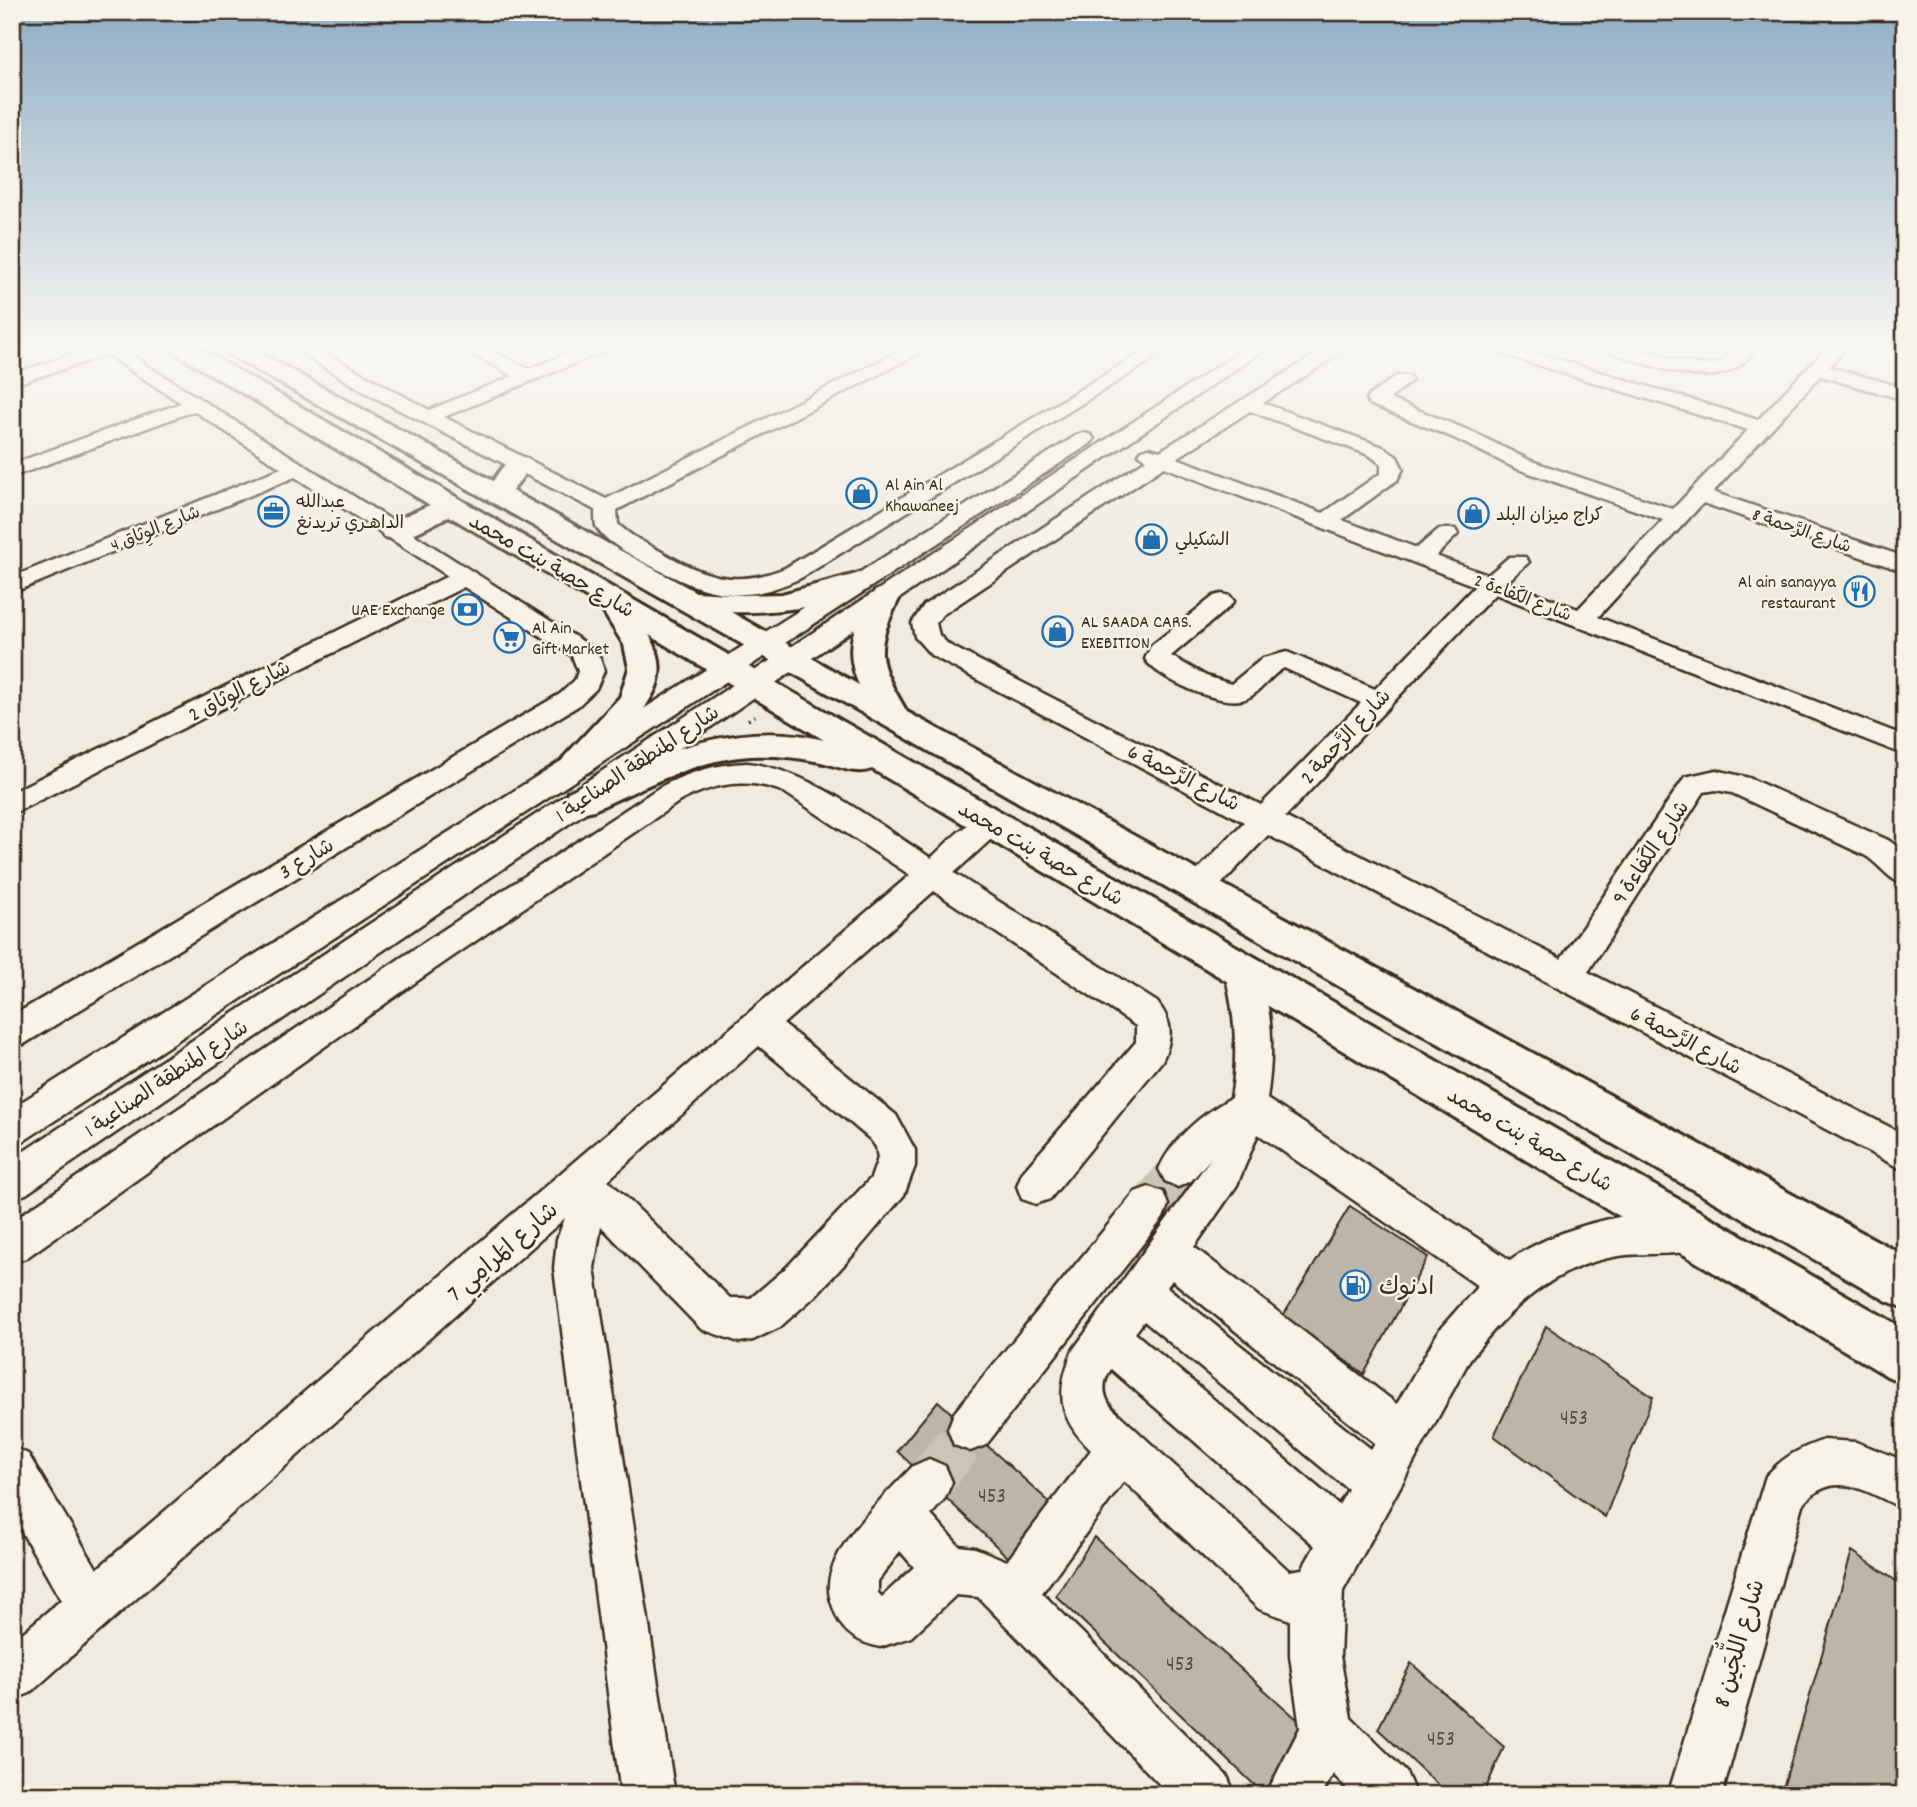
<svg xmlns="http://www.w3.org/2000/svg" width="1917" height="1807" viewBox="0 0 1917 1807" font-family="Dekko,'Playpen Sans Arabic',sans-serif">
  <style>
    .building { fill: #bdb5aa; stroke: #3b2a1e; stroke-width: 2 }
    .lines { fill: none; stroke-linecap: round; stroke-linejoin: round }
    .minor-tunnel-far1 { stroke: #cbc4b9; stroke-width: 38; stroke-dasharray: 38 19; stroke-linecap: butt }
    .minor-tunnel { stroke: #cbc4b9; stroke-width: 48; stroke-dasharray: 48 24; stroke-linecap: butt }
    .minor-casing { stroke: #3b2a1e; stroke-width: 5 }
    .major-casing { stroke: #3b2a1e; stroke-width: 6 }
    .path { stroke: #3b2a1e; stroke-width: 3.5; stroke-dasharray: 2 4.5; stroke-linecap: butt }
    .minor { fill: #f7f3e8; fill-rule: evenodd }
    .major { fill: #f7f3e8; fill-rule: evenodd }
    .labels { text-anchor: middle; stroke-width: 5; stroke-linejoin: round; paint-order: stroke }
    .far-poi-label { font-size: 18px; fill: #3b2a1e; stroke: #f7f3e8; text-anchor: start }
    .far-street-label { font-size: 18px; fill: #3b2a1e; stroke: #f7f3e8 }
    .street-label { font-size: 21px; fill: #3b2a1e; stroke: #f7f3e8 }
    .near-number-label { font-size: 21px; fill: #5c4d41 }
    .near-street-label { font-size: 24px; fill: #3b2a1e; stroke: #f7f3e8 }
    .near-poi-label { font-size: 24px; fill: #3b2a1e; stroke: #f7f3e8; text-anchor: start }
  </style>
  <rect width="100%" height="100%" fill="#efebe0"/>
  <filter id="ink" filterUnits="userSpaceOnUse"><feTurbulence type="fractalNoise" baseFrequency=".0143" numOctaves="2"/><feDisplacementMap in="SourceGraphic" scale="14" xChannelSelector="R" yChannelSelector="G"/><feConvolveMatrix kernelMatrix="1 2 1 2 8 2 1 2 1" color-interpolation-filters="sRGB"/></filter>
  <g filter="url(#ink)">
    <path class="building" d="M1168,1162l31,21 -28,38 -32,-23z
      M1350,1206l78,51 -64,117 -81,-58z
      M1546,1326l107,71 -48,120 -111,-81z
      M938,1401l118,107 -40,57 -119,-114z
      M1094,1537l214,192 -33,66h-10l-209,-199z
      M1852,1551l53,36v208h-124z
      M1411,1663l93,84 -21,48h-34l-71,-66z"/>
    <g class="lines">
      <path class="minor-tunnel-far1" d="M1149,1205l29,-36"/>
      <path class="minor-tunnel" d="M929,1482l41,-53"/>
      <defs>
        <path id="minor" d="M94,345h21l475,301 10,12 4,13 -8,18 -18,17 -554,338 -12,5v-33l548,-322 15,-14 3,-9 -6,-15 -108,-69 -452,227v-22l436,-216 -153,-99 -283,116v-16l269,-109 -87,-57 -182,66v-13l169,-61 -74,-48 -95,30v-11l84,-27z
          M288,345h22l119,65 84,-34 -57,-31h23l50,24 59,-24h25l-3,4 -166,68 162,82 306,-154h23l-318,165 1,14c12,12 27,19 42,27 45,26 75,37 125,17l369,-223h22l-375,233c-18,8 -36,15 -56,16 -18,1 -37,-3 -53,-9 -20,-8 -89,-40 -96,-59 -1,-4 -1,-11 -1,-16l-225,-115z
          M1250,345h21l-1245,849 -14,5v-40z
          M1331,345h22l-90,58 120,44 14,10 6,12 -6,11 -55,40 75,28 22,-19h16l3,5 -22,22 52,19 21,-18h16l4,5 -22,20 71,27 85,-89 -148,-52 -61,-30 -85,-34 -2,-4 2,-4 27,-20h14l2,4 -22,19 78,31 61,30 144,49 75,-79 -262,-81 -3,-4h28l247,75 71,-75h19l-19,22 76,21v12l-85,-24 -107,116 192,65v15l-202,-69 -105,114 307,119v19l-410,-161 -210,223 276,142 124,-182 31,-7 33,8 139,62 17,12v33c-15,-4 -25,-20 -39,-29l-134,-63 -16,-3 -12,2 -116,180 317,163v36l-637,-336 -58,61 -11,4 -11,-4 -5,-8 5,-8 56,-58 -313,-167 -16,-18 -3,-14 12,-18 222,-145 -7,-6 3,-4 7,-2 11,3zM1250,411l119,44 12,9v9l-58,40 -146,-55zM1164,467l311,119 -100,103 -88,-37 -24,6 -32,26 -25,-8 -35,-20 59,-50 4,-5 -4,-5 -8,-2 -8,2 -63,50 -6,13c14,21 76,48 100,40 16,-6 24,-23 39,-31l77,35 -100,102 -312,-160 -10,-10 -3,-12 6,-8z
          M1599,345h27l46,14 29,6 18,-2 21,-18h19c-7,9 -18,22 -29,26 -35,15 -93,-11 -128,-22z
          M1084,433l7,2 3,4 -3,4 -1066,697 -13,5v-37l1065,-673z
          M747,763c65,7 128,60 184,95 18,-16 44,-49 69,-41l5,7 -5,7 -46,42 203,129c16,20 16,36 5,59l-112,138 -14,5 -14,-5 -5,-13 5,-13 114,-131v-16l-202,-135 -151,133 113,91 19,35v16l-11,29 -50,59 -39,42 -35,31 -27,13 -14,2 -38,-13 -100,-103 -7,42 81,527h-54l-67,-527 3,-29 8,-21 -535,475 -18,7v-58l49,-42 -49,-85v-68l16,7 69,115 813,-694 -126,-83c-37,-15 -70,-9 -104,9l-257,176 -397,281 -14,5v-42l387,-262 261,-172c27,-14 55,-23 87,-24zM759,1046l111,93 6,8 2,11 -7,20 -85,90 -35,30h-21l-122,-118z
          M1241,956l12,4c21,41 21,94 14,139l243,161c44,-32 143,-61 195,-41l6,14 -6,14c-24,9 -53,6 -79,8 -69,8 -116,52 -156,104l-127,232 -3,65 11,62 55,54 8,19 -2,4h-59l-20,-21 -11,21h-56l34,-67 -10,-72v-36l-31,-11 -135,-128 -82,112 185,183 8,19h-65l-192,-198 -22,-2 -45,42 -31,10c-19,-4 -35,-12 -43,-30 -4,-10 -9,-21 -8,-32 2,-41 57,-90 84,-119l16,-7 16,7 7,16 -7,16 -14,17 28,31 16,2 32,13 84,-111c-34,-33 -35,-59 -18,-100l138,-192 -20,23 -13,6 -13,-6 -6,-12c13,-30 43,-55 72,-71 8,-44 4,-85 -7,-129l5,-9zM1258,1134l220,152 -38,43 -43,75 -203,-157 43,-62zM1172,1280l203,163 -4,6 -204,-162zM1144,1321l204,168 -9,16 -204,-172zM1111,1369l204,177 -13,23 -13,2 -178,-164c-9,-13 -9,-25 0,-38zM900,1551l14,16 -32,30 -4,-4v-12z
          M1149,1187l14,5 5,13 -5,13 -177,227 -16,6 -16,-6 -6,-16 6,-16 181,-221z
          M1824,1440l32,2 49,19v48c-38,-16 -70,-43 -103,-4l-80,290h-54l98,-319c17,-19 34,-28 58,-36z"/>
        <path id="major" d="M167,345h27l643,373 1068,611v55l-18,-8 -1015,-607c-19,7 -37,-5 -57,-8 -21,-4 -42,-6 -64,-5 -55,3 -108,32 -157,54l-13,3 -13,-3 -5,-9 5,-9c80,-34 167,-75 256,-52l-175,-105c9,14 13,30 9,46 -4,21 -54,85 -72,92 -8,3 -13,1 -21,-1l-5,-8 5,-8 55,-59 9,-29 -5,-23 -25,-40 -150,-89c-19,9 -43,26 -65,21l-4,-6 4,-6 46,-20 -260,-155z
          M218,345h27l248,136c10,-14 16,-27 35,-22l4,5 -20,27 184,101 48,3 38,-1 78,-21 10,3 4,6c-16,24 -114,32 -143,30l128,73c-16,-36 -6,-63 16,-94l10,-3 10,3 5,6c-27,54 -23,64 7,115l998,544v52l-18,-7c-555,-318 -1108,-639 -1666,-951z"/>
      </defs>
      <use href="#minor" class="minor-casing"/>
      <use href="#major" class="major-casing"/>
      <path class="path" d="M748,720l11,-7"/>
      <use href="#minor" class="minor"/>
      <use href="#major" class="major"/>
    </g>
  </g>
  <linearGradient id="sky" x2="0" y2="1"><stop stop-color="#8fadc7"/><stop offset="0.58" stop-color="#f8f6f1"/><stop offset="1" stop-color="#f8f6f1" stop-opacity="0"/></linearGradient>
  <rect width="1917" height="598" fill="url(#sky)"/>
  <defs>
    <symbol id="shop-ring" viewBox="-11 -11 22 22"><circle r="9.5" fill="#f7f3e8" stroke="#1f6fb2" stroke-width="1.5"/><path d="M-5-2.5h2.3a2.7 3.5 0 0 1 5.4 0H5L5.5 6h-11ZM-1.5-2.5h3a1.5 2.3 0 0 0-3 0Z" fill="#1f6fb2"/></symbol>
    <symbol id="office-ring" viewBox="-11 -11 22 22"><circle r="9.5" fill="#f7f3e8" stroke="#1f6fb2" stroke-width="1.5"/><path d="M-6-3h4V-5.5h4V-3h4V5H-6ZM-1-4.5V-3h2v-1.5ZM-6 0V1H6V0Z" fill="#1f6fb2"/></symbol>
    <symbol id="restaurant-ring" viewBox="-11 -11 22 22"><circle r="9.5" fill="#f7f3e8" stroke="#1f6fb2" stroke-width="1.5"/><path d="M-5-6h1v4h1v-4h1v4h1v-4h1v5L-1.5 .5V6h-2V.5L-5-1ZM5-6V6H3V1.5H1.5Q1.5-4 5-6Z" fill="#1f6fb2"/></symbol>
    <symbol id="bank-ring" viewBox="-11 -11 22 22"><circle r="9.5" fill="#f7f3e8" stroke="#1f6fb2" stroke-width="1.5"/><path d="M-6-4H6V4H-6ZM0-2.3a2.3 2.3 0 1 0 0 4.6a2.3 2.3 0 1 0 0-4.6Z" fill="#1f6fb2"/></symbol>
    <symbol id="supermarket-ring" viewBox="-11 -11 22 22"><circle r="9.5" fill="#f7f3e8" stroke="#1f6fb2" stroke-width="1.5"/><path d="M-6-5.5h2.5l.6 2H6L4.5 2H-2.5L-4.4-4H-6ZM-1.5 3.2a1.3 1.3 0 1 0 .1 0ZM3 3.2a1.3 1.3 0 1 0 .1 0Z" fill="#1f6fb2"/></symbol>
    <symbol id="fuel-ring" viewBox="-11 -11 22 22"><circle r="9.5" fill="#f7f3e8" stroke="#1f6fb2" stroke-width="1.5"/><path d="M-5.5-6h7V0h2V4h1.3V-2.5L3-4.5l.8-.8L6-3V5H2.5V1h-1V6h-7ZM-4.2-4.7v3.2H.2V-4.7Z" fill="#1f6fb2"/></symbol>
  </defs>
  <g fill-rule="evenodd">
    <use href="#shop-ring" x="844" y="476" width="35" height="35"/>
    <use href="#office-ring" x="256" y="494" width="35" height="35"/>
    <use href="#shop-ring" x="1456" y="496" width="35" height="35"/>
    <use href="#shop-ring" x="1134" y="522" width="35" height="35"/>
    <use href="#restaurant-ring" x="1842" y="574" width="35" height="35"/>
    <use href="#bank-ring" x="450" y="592" width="35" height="35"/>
    <use href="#shop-ring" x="1040" y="614" width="35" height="35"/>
    <use href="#supermarket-ring" x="492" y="620" width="35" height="35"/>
    <use href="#fuel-ring" x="1338" y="1268" width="35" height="35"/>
  </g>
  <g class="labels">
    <g class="far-poi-label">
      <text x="885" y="490">Al Ain Al<tspan x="885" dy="21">Khawaneej</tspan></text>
      <text x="296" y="507">عبدالله<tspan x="296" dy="21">الداهـري تريدنغ</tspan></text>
      <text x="1496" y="520">كراج ميزان البلد</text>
      <text x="1175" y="545">الشكيلي</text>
      <text x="1836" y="587" text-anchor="end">Al ain sanayya<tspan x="1836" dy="21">restaurant</tspan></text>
      <text x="445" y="615" text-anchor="end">UAE Exchange</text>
      <text x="1081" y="627">AL SAADA CARS.<tspan x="1081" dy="21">EXEBITION</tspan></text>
      <text x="532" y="633">Al Ain<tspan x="532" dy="21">Gift Market</tspan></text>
    </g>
    <g class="far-street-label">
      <text transform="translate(155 528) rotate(-22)" y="6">شارع الوِثاق 4</text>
      <text transform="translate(1802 530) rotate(19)" y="6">شارع الرَّحمة 8</text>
      <text transform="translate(1523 597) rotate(21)" y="6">شارع الكَفاءة 2</text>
    </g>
    <g class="street-label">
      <text transform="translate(552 565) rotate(30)" y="7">شارع حصة بنت محمد</text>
      <text transform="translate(239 690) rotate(-27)" y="7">شارع الوِثاق 2</text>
      <text transform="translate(1345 736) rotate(-47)" y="7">شارع الرَّحمة 2</text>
      <text transform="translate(637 763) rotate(-34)" y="7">شارع المنطقة الصناعية 1</text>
      <text transform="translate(1184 777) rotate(27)" y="7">شارع الرَّحمة 6</text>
      <text transform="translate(1650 852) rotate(-56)" y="7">شارع الكَفاءة 9</text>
      <text transform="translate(1041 853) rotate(30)" y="7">شارع حصة بنت محمد</text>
      <text transform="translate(306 858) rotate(-31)" y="7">شارع 3</text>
      <text transform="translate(1686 1040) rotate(28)" y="7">شارع الرَّحمة 6</text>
      <text transform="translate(166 1078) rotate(-34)" y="7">شارع المنطقة الصناعية 1</text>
      <text transform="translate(1530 1139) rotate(30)" y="7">شارع حصة بنت محمد</text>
    </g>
    <g class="near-number-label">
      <text x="1574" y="1424">453</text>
      <text x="992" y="1502">453</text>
      <text x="1180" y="1670">453</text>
      <text x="1441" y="1745">453</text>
    </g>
    <g class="near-street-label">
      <text transform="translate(502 1251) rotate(-41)" y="8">شارع المَرامِي 7</text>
      <text transform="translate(1738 1643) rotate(-74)" y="8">شارع اللُّجَين 8</text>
    </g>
    <g class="near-poi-label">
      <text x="1379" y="1294">ادنوك</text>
    </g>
  </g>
  <rect width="1917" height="1807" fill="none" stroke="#f7f3e8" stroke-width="42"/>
  <rect x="21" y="21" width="1875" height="1765" fill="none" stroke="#3b2a1e" stroke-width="2.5" filter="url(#ink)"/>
</svg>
